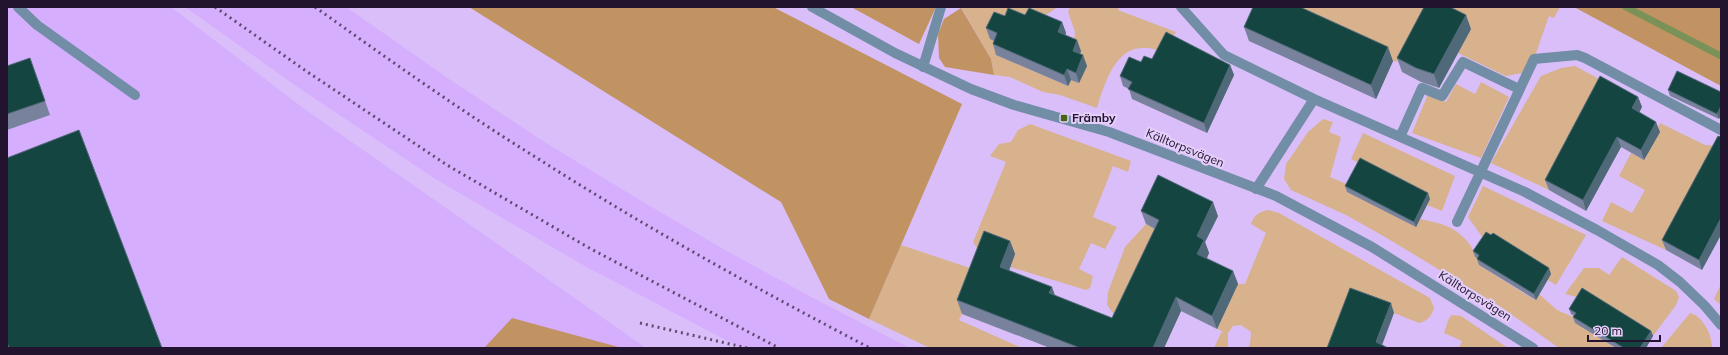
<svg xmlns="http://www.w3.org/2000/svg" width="1728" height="355" viewBox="0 0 1728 355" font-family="Mulish,sans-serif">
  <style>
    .built { fill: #d5aefd }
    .green { fill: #d7b28c }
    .forest { fill: #c19262 }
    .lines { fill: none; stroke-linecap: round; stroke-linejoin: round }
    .stream { stroke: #7a9258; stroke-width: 7 }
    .service { stroke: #728da6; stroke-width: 10 }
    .minor { stroke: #728da6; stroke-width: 10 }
    .rail { stroke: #5e4b70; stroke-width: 3; stroke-dasharray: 2 4; stroke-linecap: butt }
    .wall { fill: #78829d }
    .shaded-wall { fill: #506978 }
    .building { fill: #154541; stroke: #506978 }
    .poi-dot { fill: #4a6415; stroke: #e4cffb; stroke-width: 1.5 }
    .labels { text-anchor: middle; stroke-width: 4; stroke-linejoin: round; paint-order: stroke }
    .poi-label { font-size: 12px; font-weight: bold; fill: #22132e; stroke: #e4cffb; text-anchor: start }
    .street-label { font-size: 12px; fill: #22132e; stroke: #e4cffb }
  </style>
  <rect width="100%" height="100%" fill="#dabef9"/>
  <path class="built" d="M7,7h164l132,101 343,240h-639z
    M185,7h161l103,72 97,64 97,59 82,48 86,47 99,51h-169l-158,-83 -146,-85 -141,-94z"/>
  <path class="green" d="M961,7h97l-57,37 -4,11 71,31 7,-54 -7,-20 2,-5h49l-1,3 58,22 -3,5 -16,13c-39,-12 -51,29 -60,58l-37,-13 -17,-3 -33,-15 -16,-2 -3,-16z
    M1274,7h286l-6,11 -5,-2 -15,43 -6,13 -22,4 -48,-23 13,-24 -64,34 -14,-2z
    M1575,66l50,27 -76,97 -58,-27 50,-87 20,-8z
    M1481,82l28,15 -28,61 -69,-25 16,-39 18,8 10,-18 19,10z
    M1323,119l10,3 -4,10 12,5 -11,40 21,9 65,41 4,-8c19,4 34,7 47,22 6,6 6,14 14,19l-2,5 56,35 4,-6 18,16 21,9 -2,4 40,25h-57l-58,-41 -116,-70 -39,-22 -55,-25 -7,-11 2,-15 22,-32z
    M1660,123l45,22 16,1 -55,104 -64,-29 9,-19 21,11 13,-23 -26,-14 12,-23 14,7z
    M1030,124l101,37 -3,11 -15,-6 -20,51 24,10 -12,22 -14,-6 -12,26 14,7 -3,12 -4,2 -76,-23 -27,-10 -10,-15 33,-80 -16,-6 9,-12 12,-2 7,-12z
    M1363,133l92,43 -13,35 -15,-6 3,-6 -79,-40z
    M1483,186l103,49 -30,50 -71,-44 -17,-24z
    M1268,210l11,3 151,85 4,10c-3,9 -7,13 -15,15l-25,-10 -58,35h-88l2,-4 1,-12 -10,-7 -8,1 -5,7v15h-14l8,-17 -5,-2 21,-45h7l21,-51 -15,-9c3,-9 8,-12 17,-14z
    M1146,224l18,9 -44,90 -13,-18 1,-13 17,-45z
    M901,245l69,23 -8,46 -3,6 63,28h-92l-61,-29z
    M1622,257l54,34 3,6 -3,8 -23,31 -72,-38 -16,-4 19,-26h15l10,7z
    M1721,284v21l-7,-6z
    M1690,313c14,4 22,22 22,35h-51z
    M1452,315l9,1 47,32h-49l3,-7 -18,-8 5,-15z"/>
  <path class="forest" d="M469,7h304l189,97 -93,215 -40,-20 -48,-97z
    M851,7h85l-17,37z
    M1574,7h147v79z
    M961,8l30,51 3,16 -49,-8 -6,-9 -1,-24 6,-15z
    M512,318l110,30h-138z"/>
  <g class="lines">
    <path class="stream" d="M1626,7l95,49"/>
    <path class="service" d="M1181,7l43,48 90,44 211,93 72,38 61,35 22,17 25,24 16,19
      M923,67l18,-60
      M1400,137l22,-49 20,8 21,-34 56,27
      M1256,189l58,-90
      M1457,222l77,-163 43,-4 8,3 136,72"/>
    <path class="minor" d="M18,7l19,18 98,70
      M812,7l83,46 76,36 43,16 95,27 167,64 96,51 161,101"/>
    <path class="rail" d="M215,7l91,64 141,94 144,84 188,99
      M315,7c73,52 146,104 222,151 108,69 220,131 333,190
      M640,323l107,25"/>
  </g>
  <path class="wall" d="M1025,15l37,7 4,11 -1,2 16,16 -1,3 7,12 -8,17 -8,-3 -3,6 -72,-31 -3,-11 1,-3 -4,-2 -4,-11 19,-12z
    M1244,27l149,34 -17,38 -127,-58z
    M1471,29l-32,59 -18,-6 -19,-10 -5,-14z
    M30,58l20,57 -43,15v-64z
    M1152,59l78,6 4,10 -27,58 -75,-34 -3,-10 -6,-3 -3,-10 21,-14z
    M1668,90l53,2 -2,27 -49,-23z
    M1638,97l4,10 -3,5 21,20 -16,28 -23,-13 -35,64 -37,-21 -4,-10z
    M1718,136l-16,134 -36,-20 -4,-10z
    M1345,186l85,13 -14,28 -69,-35z
    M1141,211l77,5 -13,26 4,11 -2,5 26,13 5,13 -21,45 -36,-18 -17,37h-114l-88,-34 -5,-14 53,-59 5,13 -6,17 46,25 57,22 43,-89 -9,-5z
    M1473,251l78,23 -15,26 -57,-35 -2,-6v-1l-2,-1z
    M1569,309l82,22 2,5 -7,12h-30l-41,-25 -2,-6 1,-1 -3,-2z"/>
  <path class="shaded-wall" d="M1466,15l5,14 -32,59 -5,-14z
    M1062,22l4,11 -4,10 -4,-11z
    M1077,40l4,11 -4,10 -4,-10z
    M1388,47l5,14 -17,38 -5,-14z
    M1083,55l4,11 -8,17 -3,-10z
    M1230,65l4,10 -27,58 -3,-10z
    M1067,69l4,11 -3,6 -4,-11z
    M1638,97l4,10 -6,12 -4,-11z
    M1721,106v10l-2,3 -2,-5z
    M1656,122l4,10 -16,28 -3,-10z
    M1617,137l4,10 -35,64 -3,-11z
    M1428,193l2,6 -14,28 -2,-5z
    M1213,202l5,14 -13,26 4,11 -7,15 -5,-14v-18z
    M1721,218v17l-19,35 -3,-10z
    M1010,241l5,13 -10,27 -5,-14z
    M1549,268l2,6 -15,26 -2,-6z
    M1233,271l5,13 -21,45 -5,-13z
    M1052,287l5,14 -8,-8z
    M1176,297l5,14 -17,37h-11z
    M1391,303l3,10 -13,35 -5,-6z
    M1651,331l2,5 -7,12h-6z"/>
  <path class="building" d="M1253,7h47l88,40 -17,38 -127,-58z
    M1424,7h26l16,8 -32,59 -18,-6 -19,-10z
    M1008,8l17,7 4,-7 33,14 -4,10 19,8 -4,11 10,4 -7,18 -9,-4 -3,6 -71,-31 4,-11 -11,-5 8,-16 11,4z
    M1166,32l64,33 -26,58 -76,-34 4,-7 -12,-6 9,-19 12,5 3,-6 8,3z
    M30,58l15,43 -38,13v-48z
    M1677,71l44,21v14l-4,8 -49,-24z
    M1600,76l38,21 -6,11 24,14 -15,28 -24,-13 -34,63 -38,-20z
    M79,130l83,218h-153l-2,-6v-184z
    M1718,136l3,1v81l-22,42 -37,-20z
    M1360,158l68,35 -14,29 -69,-36z
    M1158,175l55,27 -16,34 7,4 -7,14 36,17 -21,45 -36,-19 -23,51h-73l-123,-48 27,-69 26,10 -10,26 52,20 -3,6 63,25 47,-98 -18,-9z
    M1486,232l5,3 2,-2 56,35 -15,26 -57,-35 2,-4 -6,-4z
    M1350,288l41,15 -15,39 12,6h-61z
    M1582,288l69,43 -11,17h-16l-51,-31 3,-4 -7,-4z"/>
  <rect class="poi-dot" x="1060" y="114" width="8" height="8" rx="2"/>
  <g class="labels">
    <g class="poi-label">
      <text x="1072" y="122">Främby</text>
    </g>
    <g class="street-label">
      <text transform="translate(1185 148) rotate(22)" y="4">Källtorpsvägen</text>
      <text transform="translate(1475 296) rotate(32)" y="4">Källtorpsvägen</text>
    </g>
  </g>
  <rect width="1728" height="355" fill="none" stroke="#22132e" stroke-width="16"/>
  <path d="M1588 335v6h72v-6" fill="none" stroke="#22132e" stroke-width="2"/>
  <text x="1594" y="335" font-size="12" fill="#22132e" stroke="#e4cffb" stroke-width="3" paint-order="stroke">20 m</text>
</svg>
